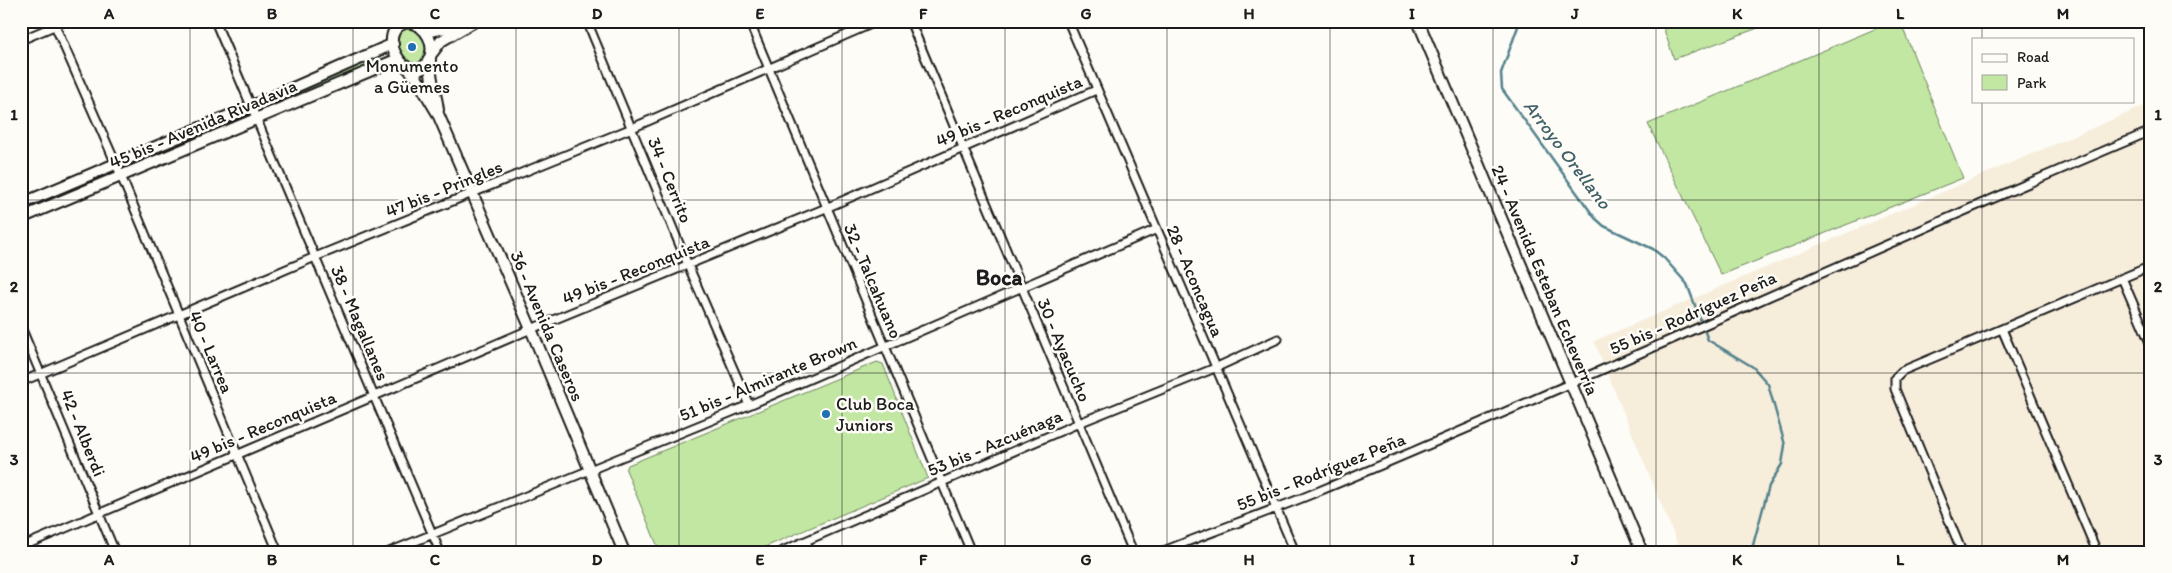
<svg xmlns="http://www.w3.org/2000/svg" width="2172" height="573" viewBox="0 0 2172 573" font-family="Itim,sans-serif">
  <style>
    .built { fill: #f7eddb }
    .green { fill: #c1e7a2; stroke: #6e825f }
    .lines { fill: none; stroke-linecap: round; stroke-linejoin: round }
    .stream { stroke: #53828c; stroke-width: 2.5 }
    .street-casing { stroke: #1c1c1c; stroke-width: 11 }
    .secondary-casing { stroke: #1c1c1c; stroke-width: 14 }
    .street { stroke: #fdfcf7; stroke-width: 7 }
    .secondary { stroke: #fdfcf7; stroke-width: 10 }
    .grid { fill: none; stroke: #1c1c1c; stroke-width: 1; stroke-opacity: 0.55 }
    .poi-dot { fill: #1f6fb2; stroke: #fdfcf7; stroke-width: 2 }
    .labels { text-anchor: middle; stroke-width: 5; stroke-linejoin: round; paint-order: stroke }
    .poi-label { font-size: 18px; fill: #1c1c1c; stroke: #fdfcf7 }
    .street-label { font-size: 18px; fill: #1c1c1c; stroke: #fdfcf7 }
    .water-label { font-size: 19px; font-style: italic; fill: #416067; stroke: #fdfcf7 }
    .district-label { font-size: 22px; font-weight: bold; fill: #1c1c1c; stroke: #fdfcf7 }
    .neatline { fill: none; stroke: #1c1c1c; stroke-width: 2 }
    .grid-label { font-size: 16px; text-anchor: middle; font-weight: bold; fill: #1c1c1c }
  </style>
  <rect width="100%" height="100%" fill="#fdfcf7"/>
  <filter id="ink" filterUnits="userSpaceOnUse"><feTurbulence type="fractalNoise" baseFrequency=".02" numOctaves="2"/><feDisplacementMap in="SourceGraphic" scale="10" xChannelSelector="R" yChannelSelector="G"/><feConvolveMatrix kernelMatrix="1 2 1 2 8 2 1 2 1" color-interpolation-filters="sRGB"/></filter>
  <g filter="url(#ink)">
    <path class="built" d="M2151,103v449h-470l-87,-211z"/>
    <path class="green" d="M1661,21h116l-103,38z
      M1894,21h6l63,157 -242,97 -73,-151z
      M406,29c15,1 21,11 19,25l-7,11c-3,-1 -6,0 -9,-1 -13,-6 -16,-29 -3,-35z
      M379,57l2,3 -113,48 -2,-3z
      M242,116l1,3 -113,48 -2,-3z
      M104,174l2,3 -85,36v-4z
      M877,362l6,2 45,114 -175,74h-93l-34,-82 2,-5z"/>
    <g class="lines">
      <path class="stream" d="M1520,21l-19,52 1,16 93,129 9,8 49,23 11,9 23,26 21,56 45,27 15,17 17,61 -3,19 -13,22 -16,59 1,7"/>
      <defs>
        <path id="street" d="M53,21l63,143 162,388
          M215,21l225,531
          M587,21l101,244 61,140
          M749,21l222,531
          M910,21l223,531
          M1068,21l227,531
          M21,40l45,-19
          M2122,278l29,67
          M21,327l94,225
          M2002,329l95,223
          M21,382l294,-125 317,-129 246,-107
          M806,541l4,11
          M21,547l510,-218 295,-121 270,-118
          M389,552l360,-147 408,-176
          M780,552l299,-129 136,-55 63,-29
          M1161,552c50,-20 102,-38 151,-58 282,-117 558,-245 839,-363
          M1962,552l-67,-163v-11l7,-7 249,-105"/>
        <path id="secondary" d="M1418,21l224,531
          M408,22c19,3 30,24 19,41 -18,27 -57,-33 -19,-41z
          M424,30c15,2 30,-6 45,-9
          M432,53l9,-12 34,-20
          M430,58c-1,19 6,34 8,52
          M408,68l8,9 22,37 93,215 93,223
          M21,204l231,-98 141,-62
          M21,218l377,-159"/>
      </defs>
      <use href="#street" class="street-casing"/>
      <use href="#secondary" class="secondary-casing"/>
      <use href="#street" class="street"/>
      <use href="#secondary" class="secondary"/>
    </g>
  </g>
  <path class="grid" d="M190,21v531M353,21v531M516,21v531M679,21v531M842,21v531M1005,21v531M1167,21v531M1330,21v531M1493,21v531M1656,21v531M1819,21v531M1982,21v18M1982,101v451M21,200h2130M21,373h2130"/>
  <g class="poi-dot">
    <circle cx="412" cy="47" r="5"/>
    <circle cx="826" cy="414" r="5"/>
  </g>
  <g class="labels">
    <g class="poi-label">
      <text x="412" y="72">Monumento<tspan x="412" dy="21">a Güemes</tspan></text>
      <text x="836" y="410" text-anchor="start">Club Boca<tspan x="836" dy="21">Juniors</tspan></text>
    </g>
    <g class="street-label">
      <text transform="translate(1009 111) rotate(-23)" y="6">49 bis - Reconquista</text>
      <text transform="translate(203 124) rotate(-23)" y="6">45 bis - Avenida Rivadavia</text>
      <text transform="translate(670 180) rotate(68)" y="6">34 - Cerrito</text>
      <text transform="translate(444 189) rotate(-22)" y="6">47 bis - Pringles</text>
      <text transform="translate(636 270) rotate(-22)" y="6">49 bis - Reconquista</text>
      <text transform="translate(1545 280) rotate(67)" y="6">24 - Avenida Esteban Echeverría</text>
      <text transform="translate(873 281) rotate(67)" y="6">32 - Talcahuano</text>
      <text transform="translate(1195 281) rotate(67)" y="6">28 - Aconcagua</text>
      <text transform="translate(1693 313) rotate(-24)" y="6">55 bis - Rodríguez Peña</text>
      <text transform="translate(360 323) rotate(67)" y="6">38 - Magallanes</text>
      <text transform="translate(547 326) rotate(67)" y="6">36 - Avenida Caseros</text>
      <text transform="translate(1064 350) rotate(67)" y="6">30 - Ayacucho</text>
      <text transform="translate(211 352) rotate(67)" y="6">40 - Larrea</text>
      <text transform="translate(768 379) rotate(-23)" y="6">51 bis - Almirante Brown</text>
      <text transform="translate(263 427) rotate(-23)" y="6">49 bis - Reconquista</text>
      <text transform="translate(83 433) rotate(68)" y="6">42 - Alberdi</text>
      <text transform="translate(995 443) rotate(-23)" y="6">53 bis - Azcuénaga</text>
      <text transform="translate(1321 472) rotate(-22)" y="6">55 bis - Rodríguez Peña</text>
    </g>
    <g class="water-label">
      <text transform="translate(1568 154) rotate(53)" y="7">Arroyo Orellano</text>
    </g>
    <g class="district-label">
      <text x="999" y="285">Boca</text>
    </g>
  </g>
  <rect width="2172" height="573" fill="none" stroke="#fdfcf7" stroke-width="55"/>
  <rect x="1972" y="38" width="162" height="65" fill="#fdfcf7" stroke="#a3a29f"/>
  <rect x="1982" y="54" width="25" height="8" fill="#fdfcf7" stroke="#a3a29f"/>
  <text x="2017" y="62" font-size="15" fill="#1c1c1c">Road</text>
  <rect x="1982" y="75" width="25" height="15" fill="#c1e7a2" stroke="#a3a29f"/>
  <text x="2017" y="88" font-size="15" fill="#1c1c1c">Park</text>
  <rect x="28" y="28" width="2116" height="518" class="neatline"/>
  <g class="grid-label">
    <text x="109" y="19">A</text>
    <text x="272" y="19">B</text>
    <text x="435" y="19">C</text>
    <text x="597" y="19">D</text>
    <text x="760" y="19">E</text>
    <text x="923" y="19">F</text>
    <text x="1086" y="19">G</text>
    <text x="1249" y="19">H</text>
    <text x="1412" y="19">I</text>
    <text x="1575" y="19">J</text>
    <text x="1737" y="19">K</text>
    <text x="1900" y="19">L</text>
    <text x="2063" y="19">M</text>
    <text x="14" y="120">1</text>
    <text x="2158" y="120">1</text>
    <text x="14" y="292">2</text>
    <text x="2158" y="292">2</text>
    <text x="14" y="465">3</text>
    <text x="2158" y="465">3</text>
    <text x="109" y="565">A</text>
    <text x="272" y="565">B</text>
    <text x="435" y="565">C</text>
    <text x="597" y="565">D</text>
    <text x="760" y="565">E</text>
    <text x="923" y="565">F</text>
    <text x="1086" y="565">G</text>
    <text x="1249" y="565">H</text>
    <text x="1412" y="565">I</text>
    <text x="1575" y="565">J</text>
    <text x="1737" y="565">K</text>
    <text x="1900" y="565">L</text>
    <text x="2063" y="565">M</text>
  </g>
</svg>
